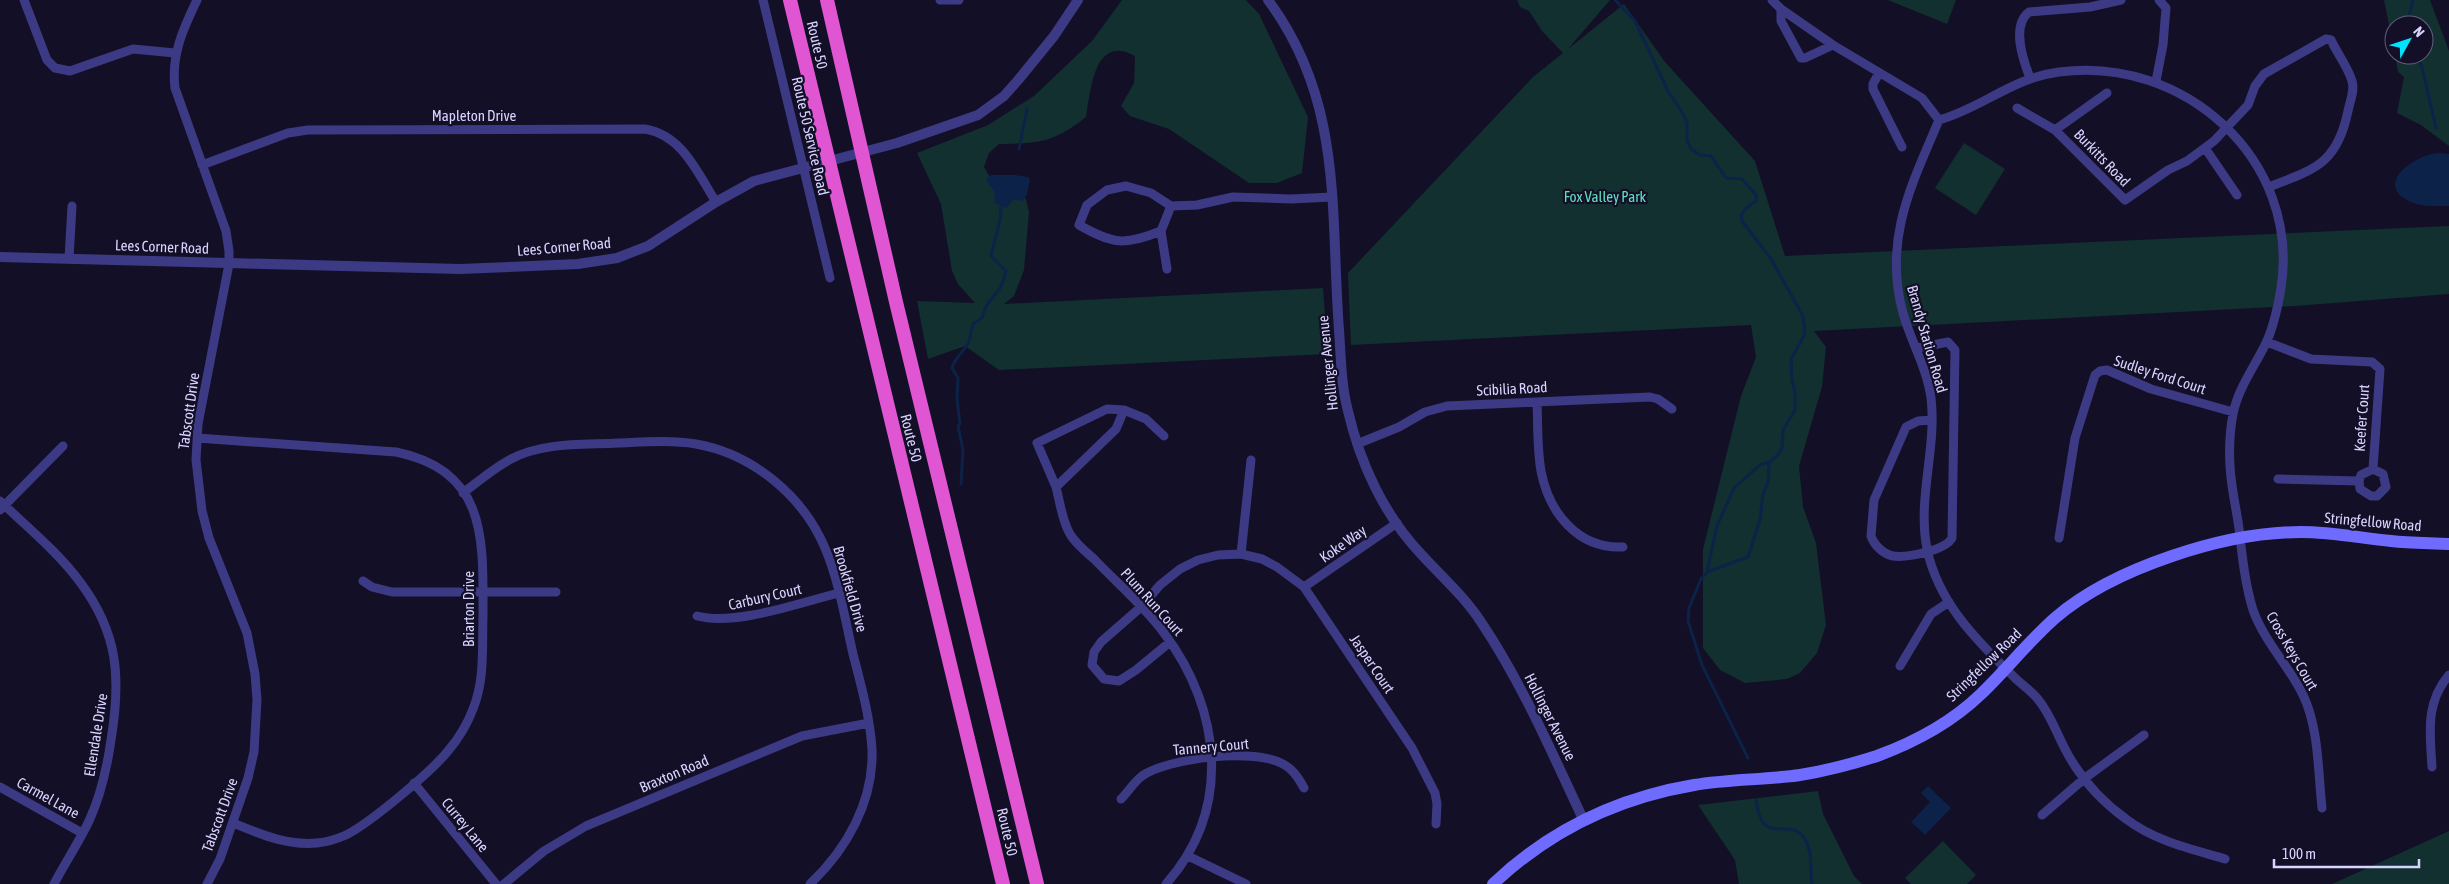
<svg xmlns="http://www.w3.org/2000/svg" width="2449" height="884" viewBox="0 0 2449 884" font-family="'Asap Condensed',sans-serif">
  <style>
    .green { fill: #12302f }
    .water { fill: #0c2248 }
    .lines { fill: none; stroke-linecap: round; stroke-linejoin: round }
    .stream { stroke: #0c2248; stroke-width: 3 }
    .minor { stroke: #3d3a85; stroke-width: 9 }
    .tertiary { stroke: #3d3a85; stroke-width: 10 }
    .secondary { stroke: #6f6bff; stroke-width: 12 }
    .trunk { stroke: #e055d1; stroke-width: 14 }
    .labels { text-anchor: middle; stroke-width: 4.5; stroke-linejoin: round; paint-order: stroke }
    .street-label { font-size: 15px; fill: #d9d4ff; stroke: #130f26 }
    .park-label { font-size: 15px; fill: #5fe0c0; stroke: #130f26 }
  </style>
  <rect width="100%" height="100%" fill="#130f26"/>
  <path class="green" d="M1122,0h124l13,14 49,103 -6,56 -25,10h-28l-80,-54 -39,-13 -9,-10 13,-23 1,-27c-41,-23 -44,34 -49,61 -33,26 -46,26 -87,27l-10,9 -5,14 7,12 26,10 9,10 3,13 -5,58 -10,26 -10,8 319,-16 5,66 -329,16 -34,-24 -37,13 -11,-58 58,2 -17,-19 -6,-13 -11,-67 -24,-51 71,-28 46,-29 58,-55z
    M1517,0h93l-42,49 56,-45 41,58 90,99 30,95 664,-30v68l-154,12 -481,25 12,16 -4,40 -23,79 4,41 13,36 10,82 -9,28 -17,20 -13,6 -42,4 -25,-13 -17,-22v-99l38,-153 15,-39 -5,-32 -400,20 -3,-72 185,-196 30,-24 -21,-22 -13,-20 -9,-4z
    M1888,0h68l-9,24z
    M2384,0h46l19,51v95l-28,-21 -24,-12 7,-36 -6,-5 -3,-17h29v-30h-30v24z
    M1964,143l41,26 -29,46 -41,-27z
    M1818,791l5,23 31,62 8,8h-123l-4,-24 -37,-55z
    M2449,831v53h-117z
    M1943,841l33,34 -9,9h-56l-6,-6z"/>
  <path class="water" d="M2440,153l9,1v52c-12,0 -27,1 -38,-4 -40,-17 5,-49 29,-49z
    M991,175h24l13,2 2,3 -3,14 -4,7 -9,-2 -8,9 -11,-5 -1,-12 -8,-11z
    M1928,786l23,22 -26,27 -14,-13 19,-20 -9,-9z"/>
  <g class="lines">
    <path class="stream" d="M1615,0l20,21 33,70 15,23 4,9v17l4,9 9,6 11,1 15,22 16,1 14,16v6l-11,8 -4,6 1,6 29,38 32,57 2,18 -14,25 1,21 3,13v17l-12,20 -1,18 -4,7 -9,7 -9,3 -26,23 -17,38 -10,46 -6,7 -12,29 -1,13 14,44 46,93
      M2407,25l6,-25
      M2416,55l6,12 14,61
      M1019,149l8,-40
      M970,337l3,-13 9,-6c4,-21 19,-21 24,-47l-15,-15c3,-17 11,-33 10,-49
      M961,484l2,-34 -5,-24 2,-2 -3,-25 1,-21 -6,-10c3,-12 15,-18 18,-30
      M1707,572l41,-15 12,-37 3,-26 5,-11 1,-21
      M1756,800c1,6 2,13 5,19 10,22 38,-6 48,30 3,11 1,23 3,35"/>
    <path class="minor" d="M24,0l23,60 8,8 15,3 63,-22 42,4
      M197,0c-14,29 -26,55 -22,88l51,143 3,20v13l-31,160 -2,36 6,51 7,27 38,95 8,41 2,26 -3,52 -6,26 -28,81 -13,25
      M763,0l67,278
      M940,0h19
      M1772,0l9,9 52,36 89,53 17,22
      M1781,9v12l20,37h4l28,-13
      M1879,73l-6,11v5l29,58
      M2030,78c-7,-18 -19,-52 -1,-66l61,-5 31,-7
      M2156,81l7,-36 3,-37 -7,-8
      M2017,108l38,22 70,70 43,-30 19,-9 27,-20 34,-36 7,-19 9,-12 62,-35 5,1c6,13 17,27 21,41 3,9 -2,20 -4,30 -11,53 -33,58 -79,76
      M1939,120c43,-12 73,-42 120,-48 124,-17 242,87 222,216 -3,18 -7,38 -15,55 -11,23 -28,45 -33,71 -3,16 -4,35 -3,52 1,21 6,41 9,62 3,27 6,56 14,82 11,31 36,56 50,85 16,33 15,77 19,113
      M1939,120c-28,66 -56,120 -36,193 8,29 24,55 28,85 6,51 -14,100 -4,151 11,53 49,91 87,128 7,7 16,13 23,21 13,15 19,34 28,51 14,27 36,52 61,70 29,22 65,30 99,40
      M2055,130l52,-37
      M2205,148l32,47
      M202,165l86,-32 20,-3 337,-1c37,6 52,43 71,73
      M1171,206l-10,25c-37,15 -48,13 -82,-6l8,-20 20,-15 19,-4 25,7 20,13 26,-1 36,-8 58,2 41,-2
      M1161,231l6,38
      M69,259l3,-53
      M2267,342l44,17 61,3 8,7 -7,100 10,5 3,13 -9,9h-6l-11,-7 -1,-8 2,-6 12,-6
      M1917,348l31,-6 7,8 -3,188c-6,12 -45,20 -59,18 -10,-2 -19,-11 -22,-20l3,-36 32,-73 12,-6 14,-1
      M1537,402c1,23 0,47 4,69 8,42 37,78 82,76
      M1124,410l22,9 18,17
      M197,438l199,14c92,19 87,88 87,164 -1,31 2,64 -10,93 -6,16 -14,29 -25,42 -17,21 -78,72 -102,84 -9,4 -19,7 -29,8 -30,3 -57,-9 -84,-20
      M1357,444l42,-17 26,-15 22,-6 203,-9 8,2 14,10
      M2278,479l81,2
      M1056,487l-19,-44 70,-34 17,1 -8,19 -60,58c4,15 6,34 14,47 5,9 16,18 24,25 23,24 50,47 70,74 58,77 68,177 2,251
      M463,493c16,-12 31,-25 48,-34 32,-17 72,-14 107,-16 27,-1 52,-3 78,1 57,10 107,52 129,104 14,33 20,71 28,106 8,31 17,63 19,95 2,52 -25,100 -62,135
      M0,501c27,26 58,51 80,81 39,52 41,97 31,158 -4,28 -10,55 -22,81 -10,21 -24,42 -35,63
      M0,510l63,-64
      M2059,538l16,-100 20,-63 5,-4 7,-1 44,19 82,23
      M1241,554l10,-94
      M363,581l9,6 20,5h164
      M1304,587l93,-64
      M697,616c40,10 101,-13 142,-23
      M1170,642l-34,28 -17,11 -15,-2 -12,-14 2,-13 7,-10 40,-35 19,-22 20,-16 18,-9 20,-5 23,-1 21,5 15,8 27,20 108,161 23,45 2,11 -1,20
      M1900,666l31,-52 18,-12
      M2432,767c-2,-34 -7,-64 17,-92
      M414,783l82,101
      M0,787l82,46
      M1121,799c7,-7 13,-17 21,-23 26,-18 110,-28 139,-13 11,5 17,14 23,25
      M2042,815l43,-37 59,-43
      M1188,856l58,28
      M504,884l40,-33 42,-25 216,-90 67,-13"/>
    <path class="tertiary" d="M1268,0c76,102 62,211 71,330 2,27 2,55 9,81 12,52 36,104 73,143 21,23 43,42 60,68 41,61 71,131 102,197
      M0,257l460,12 118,-5 39,-6 31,-12 68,-44 38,-21 143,-38 81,-28 26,-19 15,-17 35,-43 24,-36"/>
    <path class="secondary" d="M1493,884c57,-54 124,-86 201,-99 35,-6 71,-5 106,-10 25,-4 52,-11 77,-19 38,-14 74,-33 104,-62 25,-24 47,-52 74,-76 58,-50 170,-86 246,-86 30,0 60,6 90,9 19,2 39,2 58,3"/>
    <path class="trunk" d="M790,0l213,884
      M827,0l69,302 141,582"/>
  </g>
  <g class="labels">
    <g class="street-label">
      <text transform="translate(817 45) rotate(77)" y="5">Route 50</text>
      <text x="474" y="121">Mapleton Drive</text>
      <text transform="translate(810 136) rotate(77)" y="5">Route 50 Service Road</text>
      <text transform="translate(2102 158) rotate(46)" y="5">Burkitts Road</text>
      <text transform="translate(162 247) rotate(2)" y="5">Lees Corner Road</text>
      <text transform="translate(564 247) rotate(-5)" y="5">Lees Corner Road</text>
      <text transform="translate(1927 339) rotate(74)" y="5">Brandy Station Road</text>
      <text transform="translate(1328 363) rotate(-96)" y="5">Hollinger Avenue</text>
      <text transform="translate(2160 375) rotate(18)" y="5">Sudley Ford Court</text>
      <text transform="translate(1512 389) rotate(-3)" y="5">Scibilia Road</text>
      <text transform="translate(189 411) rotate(-82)" y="5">Tabscott Drive</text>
      <text transform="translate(2362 418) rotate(-86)" y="5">Keefer Court</text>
      <text transform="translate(911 438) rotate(76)" y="5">Route 50</text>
      <text transform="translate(2373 522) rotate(5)" y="5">Stringfellow Road</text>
      <text transform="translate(1343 544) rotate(-35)" y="5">Koke Way</text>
      <text transform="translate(850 589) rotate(74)" y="5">Brookfield Drive</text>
      <text transform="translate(765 597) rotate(-13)" y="5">Carbury Court</text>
      <text transform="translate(1152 602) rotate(48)" y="5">Plum Run Court</text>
      <text transform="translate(469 609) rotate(-90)" y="5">Briarton Drive</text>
      <text transform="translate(2292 651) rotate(60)" y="5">Cross Keys Court</text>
      <text transform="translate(1372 664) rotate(56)" y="5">Jasper Court</text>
      <text transform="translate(1984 665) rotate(-44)" y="5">Stringfellow Road</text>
      <text transform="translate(1550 717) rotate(63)" y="5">Hollinger Avenue</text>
      <text transform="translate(96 735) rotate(-81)" y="5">Ellendale Drive</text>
      <text transform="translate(1211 747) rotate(-5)" y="5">Tannery Court</text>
      <text transform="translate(674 774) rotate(-23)" y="5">Braxton Road</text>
      <text transform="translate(48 798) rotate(29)" y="5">Carmel Lane</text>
      <text transform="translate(220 815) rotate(-70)" y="5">Tabscott Drive</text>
      <text transform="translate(465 825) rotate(51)" y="5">Currey Lane</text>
      <text transform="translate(1007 832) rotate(77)" y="5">Route 50</text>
    </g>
    <g class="park-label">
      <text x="1605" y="202">Fox Valley Park</text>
    </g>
  </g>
  <g transform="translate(2409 40) rotate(50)"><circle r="24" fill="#130f26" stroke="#625e7d"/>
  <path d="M0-4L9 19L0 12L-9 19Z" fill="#00e5ff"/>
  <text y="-8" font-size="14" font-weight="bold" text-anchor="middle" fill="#d9d4ff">N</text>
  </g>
  <path d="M2274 859v8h145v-8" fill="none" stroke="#d9d4ff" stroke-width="2.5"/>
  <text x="2282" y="859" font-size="15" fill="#d9d4ff" stroke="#130f26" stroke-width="4" paint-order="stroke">100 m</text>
</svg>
